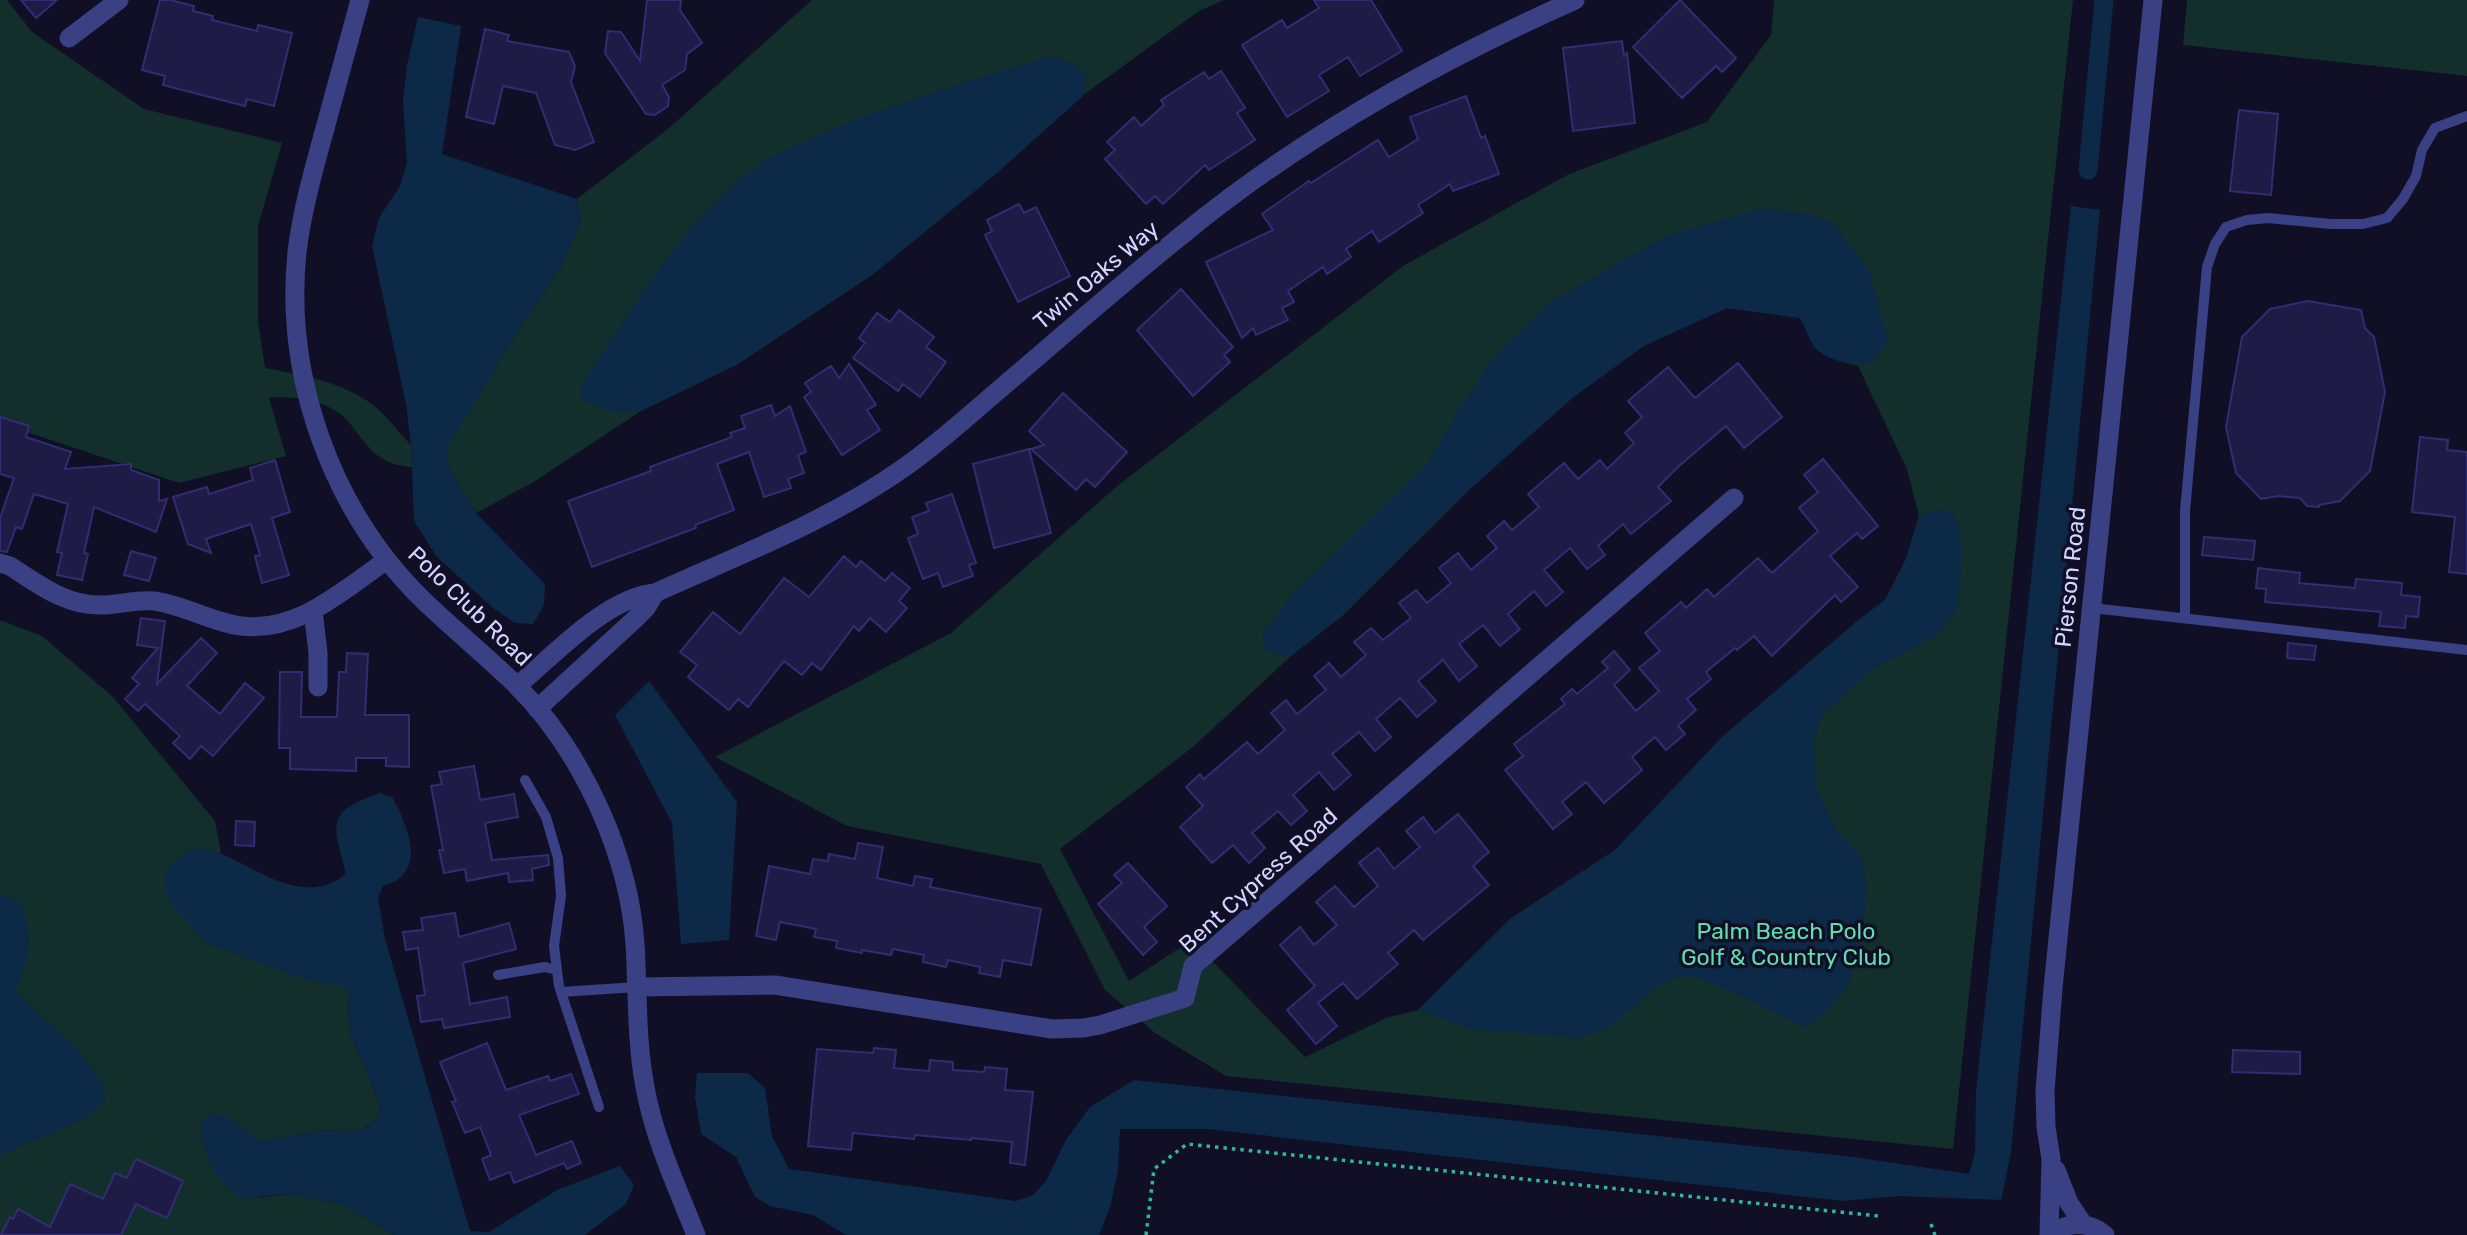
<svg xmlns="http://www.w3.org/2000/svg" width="2467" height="1235" viewBox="0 0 2467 1235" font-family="Rubik,sans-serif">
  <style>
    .green { fill: #122f2b; fill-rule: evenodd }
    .water { fill: #0c2947 }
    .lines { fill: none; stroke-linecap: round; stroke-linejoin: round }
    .canal { stroke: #0c2947; stroke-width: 19 }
    .building { fill: #1e1b46; stroke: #322d72; stroke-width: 2 }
    .path { stroke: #2fb79e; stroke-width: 3.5; stroke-dasharray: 3.5 5; stroke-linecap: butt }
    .service { stroke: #3a4084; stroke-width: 10 }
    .minor { stroke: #3a4084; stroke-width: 19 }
    .tertiary { stroke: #3a4084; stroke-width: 19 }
    .labels { text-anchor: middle; stroke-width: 7; stroke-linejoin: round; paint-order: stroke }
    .street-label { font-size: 23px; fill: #d3d4ff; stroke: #100f25 }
    .park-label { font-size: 23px; fill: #5fdfb0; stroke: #100f25 }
  </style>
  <rect width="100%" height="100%" fill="#100f25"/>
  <path class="green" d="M0,0h7l25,32 112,77 138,34 -24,83v95l7,47c36,7 73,13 104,34 16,11 29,30 42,43l37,-1 69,-111 43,-64 21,-49 -4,-21 92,-71 143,-128h412l-25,11 -113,82 -88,79 -126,103 -134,89 -97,47 -109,72 -56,30 -29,-48c-21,2 -44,6 -64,-6 -16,-9 -25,-27 -37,-40 -17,-18 -53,-24 -77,-21l17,58 -107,27 -179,-60z
    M1774,0h299l-120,1149 -727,-73 -71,-43 -50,-43 -64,-126 -194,-38 -132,-69 236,-124 165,-146 287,-221 166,-92 138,-52 64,-87zM1727,308l73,10 16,30 22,13 20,5 49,103 12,47 -13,43 -21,41 -29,22 -133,114 -108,114 -105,69 -92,91 -32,8 -81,39 -113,-117 -63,41 -69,-132 133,-102 98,-91 51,-40 128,-127 101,-90 73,-54z
    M2187,0h280v76l-284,-31z
    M0,620l42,16 71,61 102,124 6,32 -25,-4 152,138 1,43 29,69 2,14c-19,27 -37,15 -64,18 -18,3 -36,7 -54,11l-18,-12 15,68 28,-4 55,10 52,31h-394z"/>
  <path class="water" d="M418,17l43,9 -19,128 135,45 4,21 -21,49 -43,64 -69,112 -1,20 29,48 69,71 -1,21 -11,19 -18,-1 -22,-15 -56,-51 -23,-36 -3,-76 -5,-41 -34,-158 7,-28 21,-32 7,-23 -4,-63 4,-35z
    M1052,56l21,7 13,10v20l-88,79 -126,103 -134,89 -97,47 -24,2 -34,-12 -3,-14c51,-76 107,-173 183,-225 14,-10 33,-16 48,-23 78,-36 160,-58 241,-83z
    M2071,206l29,4 -89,943 -10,47 -102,-4 -56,5 -636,-72h-87l-2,41 -8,38 -11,27h-253l-33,-20 -43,-9 -15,-9 -19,-40 -35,-23 -6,-37 2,-24h51l17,15 7,48 17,33 227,32 17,-6 13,-14 20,-41 24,-33 44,-27 712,76 123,18 6,-21 1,-62z
    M1764,208l45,6 25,9 36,50 18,67 -15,22c-17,4 -44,0 -58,-14 -6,-8 -10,-22 -15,-30l-73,-10 -83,38 -73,53 -101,90 -128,127 -51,40 -26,-5 -2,-17 30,-40 135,-131 32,-55 34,-51 55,-54 117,-67z
    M1941,509l15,6 6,38 -5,57 -20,25 -62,33 -53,46 -8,27 1,43 20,44 26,29 6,32 -6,48 -11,45 -22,29 -23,16 -77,-37 -30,-12 -17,-2 -23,10 -50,42 -29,10 -109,-9 -52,-19 92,-91 105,-69 108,-114 133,-114 29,-22 21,-41 13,-43z
    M649,681l88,121 -8,138 -48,4 -9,-121 -57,-108z
    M380,793l12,4c16,29 37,76 -9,89l-5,12 7,41 85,292 19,1 68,-42 63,-24 14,19 -8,19 -41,31h-191l-52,-31 -55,-10 -45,5c-29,-21 -38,-40 -42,-75l11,-10 15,2 36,26c18,-4 36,-8 54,-11 27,-3 46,9 64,-18l-2,-15 -29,-68 -1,-43 -41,-7 -100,-36 -37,-41 -5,-16 1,-17c9,-8 19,-20 31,-21 15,-2 29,7 42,13 33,18 73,40 107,12 -12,-50 -23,-61 34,-81z
    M0,895l20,5c14,40 9,54 -4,92l61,57 26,33 2,18 -18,18 -87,37z"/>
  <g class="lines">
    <path class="canal" d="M2088,170l16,-170"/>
  </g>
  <path class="building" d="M21,0h36l-21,18z
    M160,0h10l24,6 -1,5 20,5 -1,4 45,11 1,-6 34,8 -18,73 -27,-7 -2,7 -82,-21 2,-9 -23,-6z
    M647,0h34l-1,10 22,33 -15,11 -2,16 -23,15 7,12 -1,9 -13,9 -9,-1 -41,-61 3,-22 13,1 19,29z
    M1314,0h57l31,51 -42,25 -12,-19 -29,18 10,16 -42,26 -45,-72 40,-25 5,8 32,-20z
    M1680,0l56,58 -14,14 -6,-6 -34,32 -49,-51z
    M485,29l24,6 -2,6 62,11 6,14 -4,16 23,60 -19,8 -20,-5 -19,-52 -33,-7 -9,38 -28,-7z
    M1622,41l2,15 3,-3 8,70 -62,8 -10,-83z
    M1221,71l24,37 -8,5 18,27 -46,30 -4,-5 -42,39 -8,-8 -9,8 -41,-45 10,-9 -8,-8 27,-25 7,9 23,-21 -3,-5 43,-28 5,7z
    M1466,96l15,42 4,-2 14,38 -46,17 -3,-7 -32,21 5,8 -44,29 -7,-11 -26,18 5,8 -24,17 -4,-7 -35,24 6,11 -12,6 6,12 -32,15 -3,-7 -11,10 -36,-76 67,-32 -11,-16 47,-33 2,2 67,-43 11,17 29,-18 -8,-22z
    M2239,110l39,4 -7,81 -41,-4z
    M1019,204l5,9 12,-6 34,69 -52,26 -33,-67 7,-4 -5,-11z
    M1181,289l52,58 -9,8 6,7 -37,34 -56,-66z
    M2308,301l53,9 4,18 9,9 11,55 -15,79 -30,30 -21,4v2l-12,-1 -7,-8 -22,-2 -17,3 -25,-26 -10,-46 16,-90 28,-28z
    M899,310l35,27 -8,10 20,15 -26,35 -17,-13 -5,7 -45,-33 12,-15 -6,-5 18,-25 13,9z
    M1738,363l44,54 -38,31 -18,-22 -47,40 -21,21 13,14 -40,33 -8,-10 -25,22 7,9 -18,14 -17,-21 -26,22 19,22 -17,14 -12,-15 -26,23 12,15 -20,17 -17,-21 -24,19 18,22 -18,15 -16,-21 -25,21 18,20 -19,16 -17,-19 -24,21 15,18 -16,14 -16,-19 -27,22 19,21 -17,15 -15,-18 -26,23 14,16 -16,14 -13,-14 -26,22 13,15 -16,15 -16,-18 -21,18 -32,-36 23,-21 -17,-19 14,-13 4,5 43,-37 11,12 27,-24 -14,-17 15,-13 11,14 29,-24 -12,-14 15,-13 12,14 25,-22 -12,-13 17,-14 12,12 28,-22 -12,-15 17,-13 11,13 24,-20 -12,-15 19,-15 13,17 26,-22 -10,-12 17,-15 8,9 27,-23 -11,-13 36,-31 14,16 22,-19 7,9 27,-26 -9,-10 17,-16 -14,-16 40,-34 27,31z
    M849,364l27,41 -9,5 13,20 -38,25 -38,-58 7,-5 -6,-9 26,-17 8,12z
    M1063,393l64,59 -32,35 -9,-8 -10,11 -45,-41 13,-4 -15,-14z
    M771,405l4,11 15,-10 16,46 -8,3 6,18 -16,6 3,9 -27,9 -15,-45 -32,12 17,46 -39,15 1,3 -104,39 -24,-66 83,-30 -1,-4 82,-30 -2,-4 15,-5 -4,-12z
    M0,417l29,9 -3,11 45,15 -6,17 66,-5v6l28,10v21l8,-2 -11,33 -62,-25 -10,46 4,1 -6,26 -25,-5 5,-22 -5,-1 11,-48 -34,-10 -12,35 -6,-2 -9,25 -7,-1v-33l14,-40 -14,-4z
    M2420,437l28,3 -1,10 20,2v122l-18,-2 6,-55 -43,-5z
    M1029,449l22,84 -57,15 -21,-84z
    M1823,459l55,67 -16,13 -5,-6 -27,23 28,31 -17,15 -6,-7 -63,61 -18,-20 -17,14 -2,-2 -29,24 5,7 -24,20 9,11 -18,16 7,8 -19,16 -11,-13 -23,20 10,13 -38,33 -18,-21 -24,20 10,12 -19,15 -48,-59 18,-14 -9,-12 51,-40 -4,-5 11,-10 5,5 31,-26 -6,-6 12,-11 16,19 -16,15 22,26 23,-20 -20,-23 21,-17 -15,-18 36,-31 5,6 21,-19 7,8 44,-39 14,15 46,-42 -19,-23 19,-16 -14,-17z
    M275,460l15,52 -18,6 17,57 -27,8 -7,-27 5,-1 -9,-31 -45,15 5,14 -23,-9 -15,-47 34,-10 2,7 44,-14 -3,-12z
    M952,494l24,69 -7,2 4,11 -30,11 -5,-14 -15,6 -15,-41 10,-4 -6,-17 17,-6 -3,-8z
    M2204,537l51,4 -2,19 -51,-5z
    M131,551l25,7 -7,23 -25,-6z
    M844,556l12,11 5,-6 24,20 7,-8 18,15 -11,13 8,7 -21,24 -16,-14 -11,13 -5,-5 -33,44 -9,-7 -10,12 -18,-14 -36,46 -10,-8 -9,11 -41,-33 9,-12 -17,-13 33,-40 27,22 44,-56 25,19z
    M2258,568l42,5 -1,10 56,5 1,-9 46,4 -1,12 19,2 -2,20 -12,-1 -1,12 -26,-2 2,-14 -116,-10 1,-13 -10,-1z
    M141,618l24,3 -8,63 44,-46 16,15 -30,33 33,28 25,-31 19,15 -51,58 -12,-10 -11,13 -17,-16 7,-7 -35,-32 -7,7 -13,-12 14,-15 -7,-6 26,-30 -21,-3z
    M2288,643l28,3 -2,14 -27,-2z
    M347,653l21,1 -3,61h44v52l-23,-1v-8h-30v13l-66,-2v-21h-11l1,-76h22l-1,45h36l2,-45h7z
    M474,766l6,34 34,-6 4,23 -33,6 7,37 56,-5 1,10 -17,4 1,11 -24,2 -1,-9 -41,8 -2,-12 -21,4 -5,-23h4l-12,-64 11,-2 -3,-12z
    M1458,814l31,38 -16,14 16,19 -66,55 -9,-10 -26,23 10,11 -41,35 -14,-16 -25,20 19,23 -21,18 -29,-34 28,-24 -35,-41 20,-18 14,18 23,-20 -21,-23 19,-16 19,21 24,-21 -19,-23 19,-15 16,21 26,-22 -14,-16 17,-14 12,16z
    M236,821l19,1 -1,24 -19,-1z
    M858,843l25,4 -6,31 36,8 2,-10 17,3 -2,8 111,22 -10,56 -28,-5 -3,17 -21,-4 1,-6 -32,-7 -2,7 -23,-5 1,-7 -31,-6 -2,6 -29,-5v3l-26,-5 1,-7 -23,-4 2,-8 -36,-7 -4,18 -20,-4 13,-70 41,8 3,-15 15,2 1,-7 26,5z
    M1128,863l39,43 -23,21 13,15 -14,13 -45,-51 24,-21 -8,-8z
    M455,913l4,24 50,-14 7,26 -53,14 7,41 37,-7 3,20 -66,11 -2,-9 -21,3 -4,-26 8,-1 -7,-47 -12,2 -3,-18 20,-2 -2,-12z
    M487,1043l19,47 42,-14 2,5 21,-7 8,20 -60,21 17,40 36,-14 9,22 -14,6 -3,-6 -50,20 -4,-11 -20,8 -8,-21 9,-4 -11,-28 -15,6 -13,-31 4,-1 -16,-39z
    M874,1048l22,2 -2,18 35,3 1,-11 23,2v8l31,2 1,-5 22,2 -2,21 28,2 -8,73 -15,-2 2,-21 -41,-4v2l-56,-5 -1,4 -61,-6 -2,17 -43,-4 9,-97 56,4z
    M2233,1050l67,2v22l-68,-2z
    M136,1159l47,22 -16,37 -31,-14 -15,31h-120l9,-18 3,2 5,-10 32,18 20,-43 33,15 12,-26 12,5z"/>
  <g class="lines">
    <path class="path" d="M1931,1224l4,11
      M1146,1235l8,-66 33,-25 691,72"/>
    <path class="service" d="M2092,608l375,42
      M2185,618v-107l22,-244 8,-23 11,-17 21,-7 21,-2 62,6h33l24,-6 16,-19 13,-23 6,-26 13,-22 32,-12
      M525,780l21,37 12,41 3,38 -7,50 5,40 40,121
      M498,975l47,-8 12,3
      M561,992l76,-5"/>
    <path class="minor" d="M360,0c-12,44 -24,88 -36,132 -11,40 -22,79 -27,120 -13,126 35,259 126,348 29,28 61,54 91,83 37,36 66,82 87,129 18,41 31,87 34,132 3,48 1,96 10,143 9,51 32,100 51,148
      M69,38l50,-38
      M0,563l10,3c28,18 56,40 91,39 18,0 35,-6 53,-4 30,4 57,21 87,25 57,7 102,-36 146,-66
      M655,593c84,-38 171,-71 247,-124 35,-24 66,-53 98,-80 61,-52 120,-104 182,-154 118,-97 254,-173 393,-235
      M313,610l5,43v34
      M517,686c36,-30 90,-89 138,-93l-9,15 -12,12 -97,89
      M637,987l138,-2 277,44 32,-1 16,-3 85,-27 8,-32 541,-468"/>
    <path class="tertiary" d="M2056,1170l13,33 14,21
      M2049,1235l2,-76 -5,-32 -1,-36 8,-103 100,-988
      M2051,1235c16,-14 38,-14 54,0"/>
  </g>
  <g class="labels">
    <g class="street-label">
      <text transform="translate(1096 275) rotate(-40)" y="8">Twin Oaks Way</text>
      <text transform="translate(2070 577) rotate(-84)" y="8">Pierson Road</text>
      <text transform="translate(470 606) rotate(44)" y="8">Polo Club Road</text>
      <text transform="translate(1258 880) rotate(-42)" y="8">Bent Cypress Road</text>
    </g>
    <g class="park-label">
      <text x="1786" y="939">Palm Beach Polo<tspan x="1786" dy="26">Golf &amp; Country Club</tspan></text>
    </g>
  </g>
</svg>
